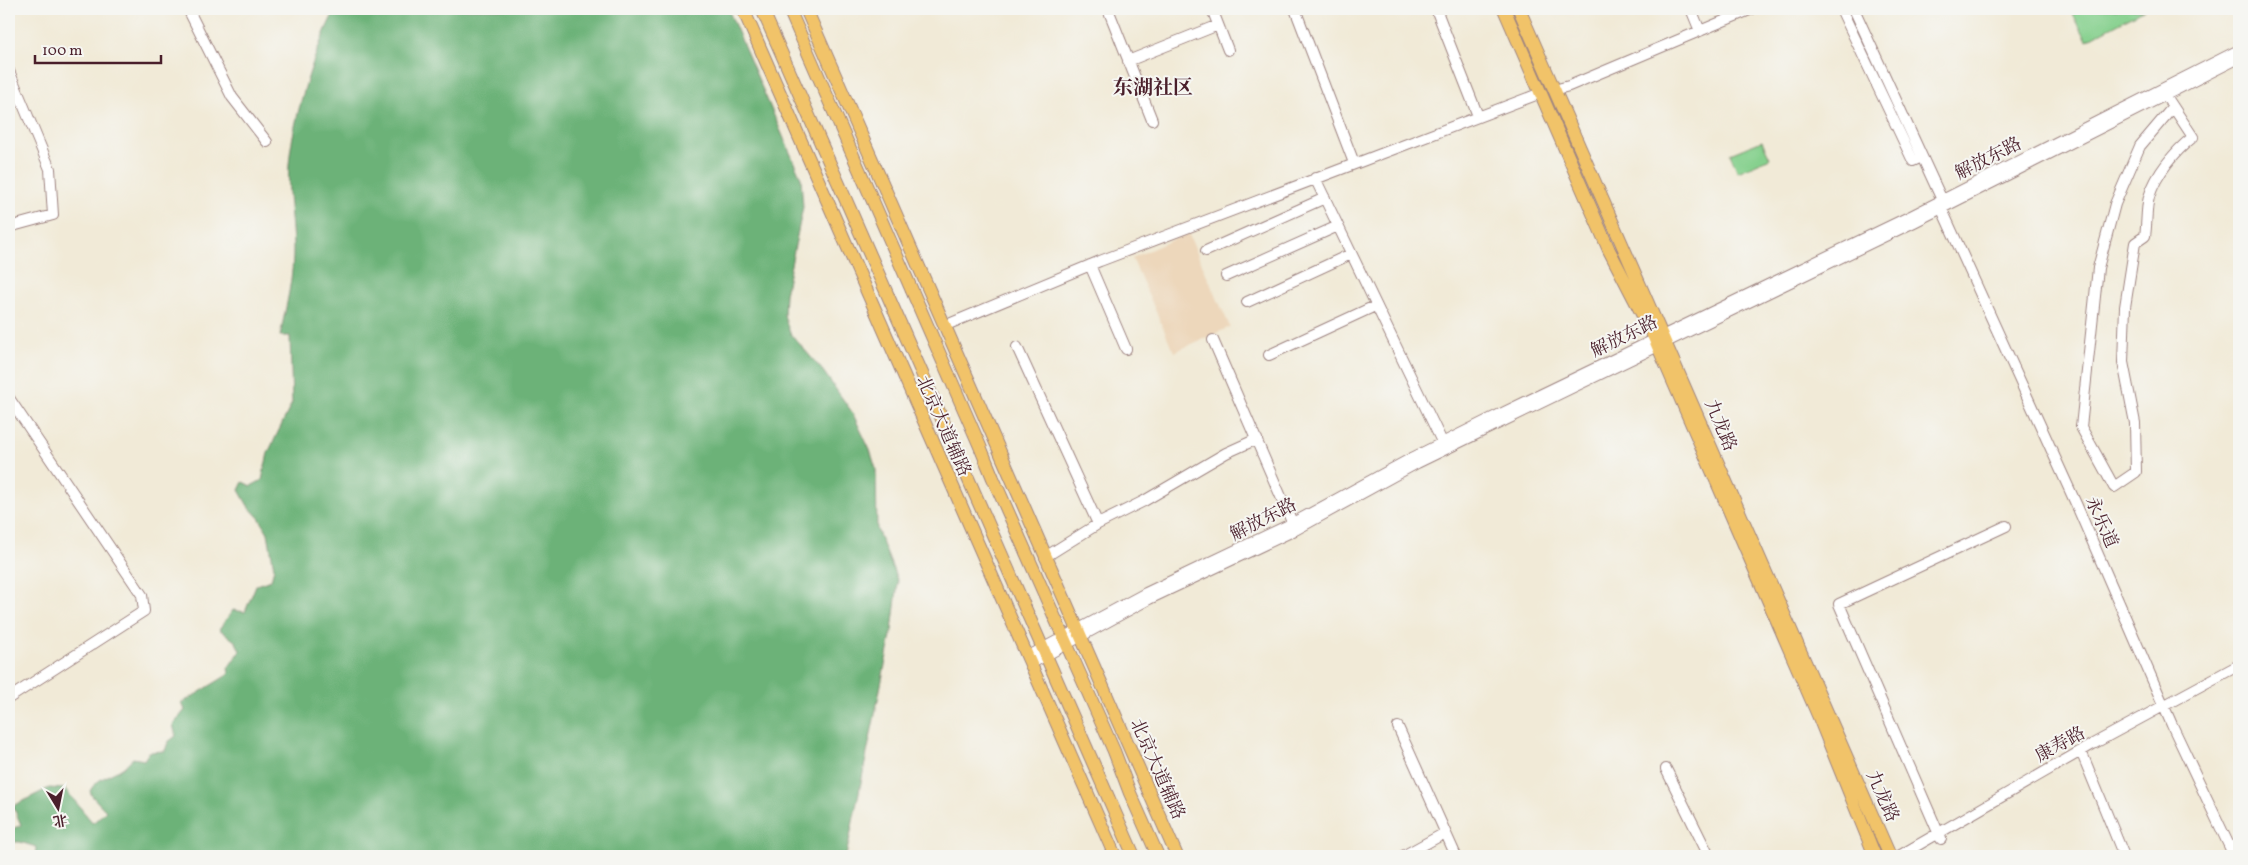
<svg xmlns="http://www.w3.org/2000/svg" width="2248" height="865" viewBox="0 0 2248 865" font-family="Vollkorn,'Noto Serif SC',serif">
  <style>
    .built { fill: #edd7bb }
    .green { fill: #85d08d; stroke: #68785c }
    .forest { fill: #6cb278; stroke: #5b6852 }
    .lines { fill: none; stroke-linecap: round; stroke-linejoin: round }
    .minor-casing { stroke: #9e8481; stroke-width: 12 }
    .major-casing { stroke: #9e8481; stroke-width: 14 }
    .minor { stroke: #fff; stroke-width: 10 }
    .major { stroke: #f1c369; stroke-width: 12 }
    .labels { text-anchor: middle; stroke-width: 4; stroke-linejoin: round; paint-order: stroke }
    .street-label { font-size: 18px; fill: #4a1f2b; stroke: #f6f6f2 }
    .quarter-label { font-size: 20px; font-weight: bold; fill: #4a1f2b; stroke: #f6f6f2 }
  </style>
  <rect width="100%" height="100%" fill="#f6f6f2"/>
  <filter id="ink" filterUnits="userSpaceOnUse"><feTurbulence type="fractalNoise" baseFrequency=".02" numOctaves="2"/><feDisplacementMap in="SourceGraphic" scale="10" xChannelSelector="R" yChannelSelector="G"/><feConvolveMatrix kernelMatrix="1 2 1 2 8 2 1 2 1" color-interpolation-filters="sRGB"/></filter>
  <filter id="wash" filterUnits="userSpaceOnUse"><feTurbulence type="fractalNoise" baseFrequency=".0096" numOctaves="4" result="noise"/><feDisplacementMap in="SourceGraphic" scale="20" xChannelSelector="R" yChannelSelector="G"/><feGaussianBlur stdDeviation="1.12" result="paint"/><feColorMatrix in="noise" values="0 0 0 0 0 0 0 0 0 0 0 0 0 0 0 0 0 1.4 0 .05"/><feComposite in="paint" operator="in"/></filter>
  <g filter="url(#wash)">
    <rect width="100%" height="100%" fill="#f1ead7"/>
    <path class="built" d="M1188,233l42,94 -56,25 -42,-94z"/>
    <path class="green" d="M2070,9h75l-58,31z
      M1762,141l8,17 -32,14 -8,-18z"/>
    <path class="forest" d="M336,9h392l73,169 2,29 -18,87 -1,21 6,18 33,38 29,41 18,38 6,19 1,60 21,53 -6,49 -46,225h-811l1,-9 -16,-5h-7l-1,-13 9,-4 -8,-19 36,-18 16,1 28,34 13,-12 -14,-15 -2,-5c6,-12 20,-16 31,-22 4,-2 8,-8 12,-11l11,2 5,-8 16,-1 3,-9 8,-6 -3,-11 12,-15 -3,-7 47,-29 -1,-6 12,-17 -4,-9 -17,-13 14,-19 12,2 11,-27 15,-5 3,-12 -6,-35 -8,-14 -12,-13 -9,-16 4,-8 8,4 11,-6 6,-27 24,-50 -2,-67h-10c6,-30 14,-59 13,-91 -1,-26 -6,-53 -4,-80 3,-43 26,-119 47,-156z"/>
  </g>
  <g filter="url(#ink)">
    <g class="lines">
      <defs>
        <path id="minor" d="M188,9l44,88 35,45
          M1108,9l44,111
          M1212,9l16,41
          M1295,9l59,154
          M1436,9l42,107
          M1691,9l9,22
          M1841,9l72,152 9,-4
          M1854,9l88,191
          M1128,61l90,-36
          M9,71l41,98 3,46 -44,12
          M1554,90l15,-4 183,-77
          M2162,90l31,47c-18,14 -37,37 -44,60 -3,12 -2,27 -4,39l-10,7 -10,64 -2,55 12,61 1,49 -22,15 -33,-60 17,-159 17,-64 25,-58 33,-39
          M1315,178l130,270
          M1939,203l138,303 95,219 62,131
          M1206,251l119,-53
          M1090,265l36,84
          M1226,276l112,-50
          M1247,302l104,-48
          M944,326l156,-65 441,-168
          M1213,340l82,189
          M1017,347l81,177
          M1269,355l106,-49
          M9,398l133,197 2,16 -135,87
          M1045,557l53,-33 46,-23 82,-48 31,-14
          M1027,657l119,-64 147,-70 121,-66 74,-37 423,-204 328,-166
          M1030,664l119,-65 146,-69 122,-67 74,-36 423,-205 325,-164
          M1398,727l58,129
          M2081,751l43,105
          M1666,769l43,87
          M1941,839l-102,-235 167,-78
          M1403,856l42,-23
          M1899,856l194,-112 146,-79"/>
        <path id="major" d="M743,9l372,847
          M762,9l372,847
          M789,9l190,435 14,34 121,273 16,42 28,63
          M806,9l371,847
          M1504,9l105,241 44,85 165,380 57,141
          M1519,9l371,847"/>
      </defs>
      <use href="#minor" class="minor-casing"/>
      <use href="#major" class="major-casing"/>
      <use href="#minor" class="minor"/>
      <use href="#major" class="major"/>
    </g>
  </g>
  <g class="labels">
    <g class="street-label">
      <text transform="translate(1988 158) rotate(-27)" y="6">解放东路</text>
      <text transform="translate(1624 336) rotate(-26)" y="6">解放东路</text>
      <text transform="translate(1721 425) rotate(67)" y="6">九龙路</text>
      <text transform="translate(944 426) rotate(66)" y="6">北京大道辅路</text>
      <text transform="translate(1263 519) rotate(-27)" y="6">解放东路</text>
      <text transform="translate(2102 522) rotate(66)" y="6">永乐道</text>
      <text transform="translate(2060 744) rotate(-29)" y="6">康寿路</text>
      <text transform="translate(1158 769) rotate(66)" y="6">北京大道辅路</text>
      <text transform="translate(1883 796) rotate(66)" y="6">九龙路</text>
    </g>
    <g class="quarter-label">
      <text x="1153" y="94">东湖社区</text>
    </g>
  </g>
  <rect width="2248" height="865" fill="none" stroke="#f6f6f2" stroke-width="30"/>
  <g transform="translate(58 808) rotate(170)" stroke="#f6f6f2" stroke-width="4" paint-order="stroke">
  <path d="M0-4L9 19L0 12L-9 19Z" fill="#4a1f2b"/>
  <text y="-8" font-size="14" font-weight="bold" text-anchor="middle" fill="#4a1f2b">北</text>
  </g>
  <path d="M35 55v8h126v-8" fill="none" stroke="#4a1f2b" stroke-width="2.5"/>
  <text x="42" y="55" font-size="15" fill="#4a1f2b" stroke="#f6f6f2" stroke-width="4" paint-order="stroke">100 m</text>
</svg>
